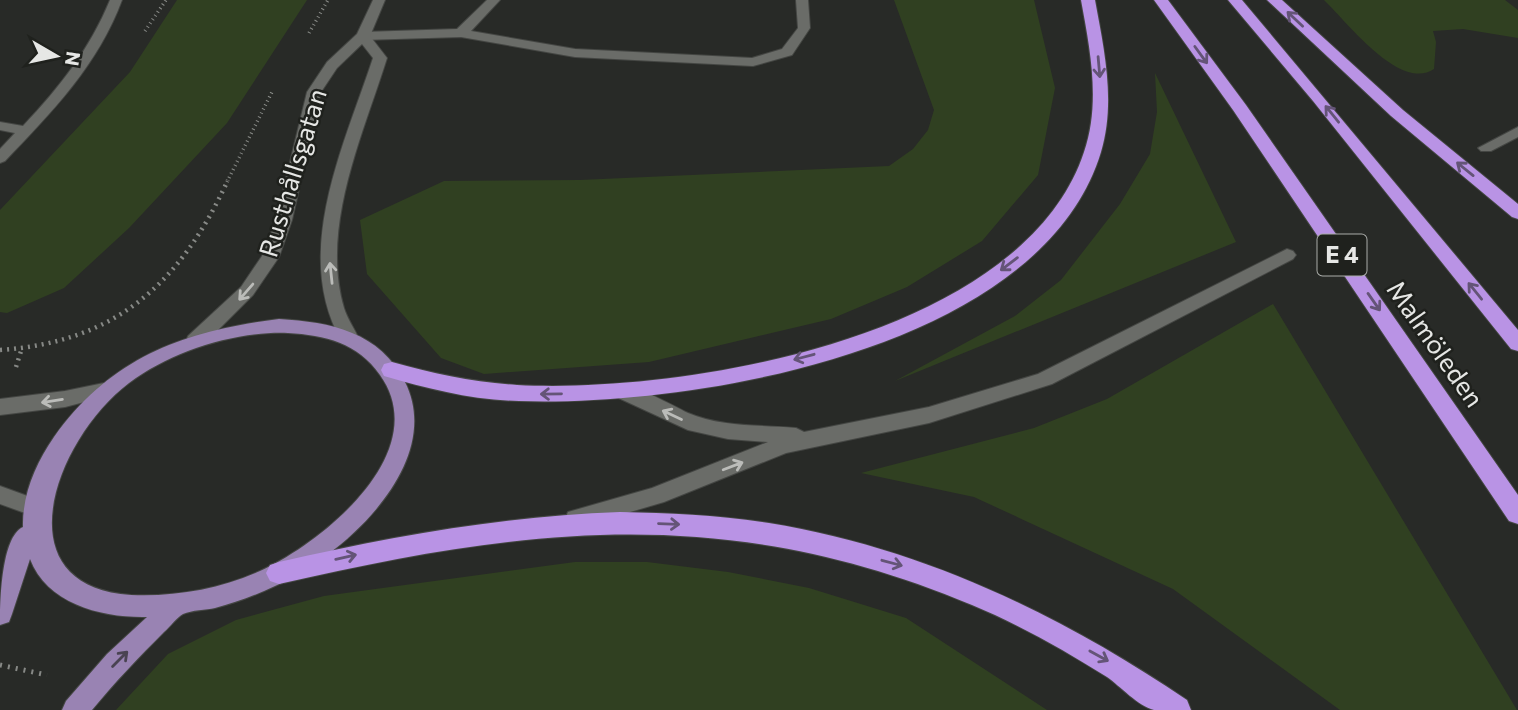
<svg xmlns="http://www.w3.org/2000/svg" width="1518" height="710" viewBox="0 0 1518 710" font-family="Commissioner,sans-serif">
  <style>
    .green { fill: #304021 }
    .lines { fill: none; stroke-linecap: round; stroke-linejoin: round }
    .service-casing { stroke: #444643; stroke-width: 2 }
    .minor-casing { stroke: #444643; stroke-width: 2 }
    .secondary-casing { stroke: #444643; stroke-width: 2 }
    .primary-casing { stroke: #444643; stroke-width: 2 }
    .motorway-casing { stroke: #444643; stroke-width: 2 }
    .path-far2 { stroke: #878986; stroke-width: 3.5; stroke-dasharray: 1 3.5; stroke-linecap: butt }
    .path-far1 { stroke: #878986; stroke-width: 4.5; stroke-dasharray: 2 5; stroke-linecap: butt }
    .path { stroke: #878986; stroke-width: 5; stroke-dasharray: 2 6; stroke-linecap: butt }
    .service { fill: #6a6c68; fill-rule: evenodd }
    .minor { fill: #6a6c68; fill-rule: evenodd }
    .secondary { fill: #6a6c68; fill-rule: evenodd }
    .primary { fill: #9983b3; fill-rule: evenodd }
    .motorway { fill: #b993e5; fill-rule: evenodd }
    .oneway { stroke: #645477 }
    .oneway2 { stroke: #bbbcb9 }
    .oneway3 { stroke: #4a4352 }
    .labels { text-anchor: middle; stroke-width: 5; stroke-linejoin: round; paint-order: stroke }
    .shield { fill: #1f211d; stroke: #aaaca9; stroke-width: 2 }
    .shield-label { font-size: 24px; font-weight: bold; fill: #e6e7e5 }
    .street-label { font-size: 26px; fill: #e6e7e5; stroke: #1f211d }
  </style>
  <rect width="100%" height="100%" fill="#282a27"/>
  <path class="green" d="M177,0h130l-80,123 -98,105 -65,60 -57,25 -7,-1v-102l130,-138z
    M894,0h140l21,88 -17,87 -56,66 -75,46 -76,32 -182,43 -165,12 -43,-16 -74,-84 -7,-54 84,-39 136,-1 309,-14 24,-17 15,-19 6,-20z
    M1324,0h181l13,10v28l-55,-9 -30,2 3,11 -2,27c-34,23 -87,-47 -110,-69z
    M1155,73l81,169 -341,139 120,-65 46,-36 59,-76 30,-50 7,-42z
    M1273,304l244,406h-177l-167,-121 -199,-92 -113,-24 173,-45 73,-29z
    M575,562h72l81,10 81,16 97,30 141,92h-931l52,-56 68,-34 88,-24z"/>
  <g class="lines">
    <defs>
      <path id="service" d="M487,0h13l-29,31 104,18 177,9 30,-9 16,-21 -2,-28h12l2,28 -18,27 -39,11 -178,-9 -114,-20 -98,3 -7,-4 7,-4 94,-3z
        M1518,127v10l-27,14h-10l-3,-3z
        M1287,249l6,2 3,4 -3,4 -241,125 -123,39 -143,30 -122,49 -88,26 -8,-2 -3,-7 3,-7 84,-24 116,-46 -40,-3 -40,-9 -76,-35 -3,-5 3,-5c16,-5 59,20 76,28 32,14 73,12 108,15l8,4 125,-25 109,-33z"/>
      <path id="minor" d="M110,0h12c-24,65 -70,112 -117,161l-5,2v-14l15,-16 -15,-3v-8l23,4c36,-38 67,-77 87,-126z
        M104,383l7,2 3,5 -3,5 -46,12 -65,8v-16l65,-8z
        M0,486l33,12 3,6 -3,6 -8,3 -25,-9z"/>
      <path id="secondary" d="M373,0h12l-15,36 17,22c-24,77 -67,169 -43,250 3,10 10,20 14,29l-9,7 -7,-2c-51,-88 2,-196 31,-284l-11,-14 -25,24 -16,24 -29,128 -13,37 -26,38 -51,51h-14l-2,-5 2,-5 53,-49 21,-31 14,-36 31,-128 20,-30 30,-28z"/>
      <path id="primary" d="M279,319c52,3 101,13 126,63 41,82 -63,175 -130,204 -19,9 -40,17 -60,22 -9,2 -23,2 -32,6 -6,3 -13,13 -19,18 -25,25 -49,50 -72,78h-30l4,-9 41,-47 40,-37c-45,1 -100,-13 -117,-58l-18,55 -3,8 -9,3c0,-22 1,-88 23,-98 -1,-32 13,-64 31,-90 57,-80 130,-106 225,-118zM288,333c37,2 70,10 92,42 55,77 -58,168 -120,196 -39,18 -86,26 -129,24 -131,-9 -76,-156 -2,-212 43,-32 106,-52 159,-50z"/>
      <path id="motorway" d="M1081,0h14c9,49 21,102 6,152 -59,197 -407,255 -582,249 -47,-1 -90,-12 -135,-25l-3,-6 3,-6 8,-2c42,12 82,20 125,23 168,9 506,-48 567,-233 17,-49 6,-103 -3,-152z
        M1154,0h14l78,105 272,390v29l-9,-3 -276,-411z
        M1228,0h14l276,330v21l-7,-2 -198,-248z
        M1267,0h15l121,110 115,94v15l-6,-2 -121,-101z
        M620,512c50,1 99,3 149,11 153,25 291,91 418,177l4,10c-11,0 -26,0 -37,0 -16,-4 -34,-24 -47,-33 -43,-27 -89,-53 -135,-72 -244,-102 -442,-79 -693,-21l-9,-3 -4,-8 4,-8 9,-3c113,-26 225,-46 341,-50z"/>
    </defs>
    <use href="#service" class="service-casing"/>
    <use href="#minor" class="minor-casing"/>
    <use href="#secondary" class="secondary-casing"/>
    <use href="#primary" class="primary-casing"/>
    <use href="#motorway" class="motorway-casing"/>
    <path class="path-far2" d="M145,31l21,-31
      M309,33l19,-33
      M227,182l46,-92"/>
    <path class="path-far1" d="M0,350c116,-8 180,-66 228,-170
      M16,367l6,-19"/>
    <path class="path" d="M0,665l47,10"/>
    <use href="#service" class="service"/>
    <use href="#minor" class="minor"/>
    <use href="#secondary" class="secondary"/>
    <use href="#primary" class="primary"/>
    <use href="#motorway" class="motorway"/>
  </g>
  <defs><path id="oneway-shaft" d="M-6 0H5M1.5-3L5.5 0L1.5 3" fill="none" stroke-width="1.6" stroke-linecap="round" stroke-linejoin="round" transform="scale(1.75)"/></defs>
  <g class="oneway">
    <use href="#oneway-shaft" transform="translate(1295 19) rotate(-137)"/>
    <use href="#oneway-shaft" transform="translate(1201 55) rotate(54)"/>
    <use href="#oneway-shaft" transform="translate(1099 67) rotate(85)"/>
    <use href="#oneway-shaft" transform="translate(1332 114) rotate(-129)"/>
    <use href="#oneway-shaft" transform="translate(1465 169) rotate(-141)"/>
    <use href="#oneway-shaft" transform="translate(1009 264) rotate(143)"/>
    <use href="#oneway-shaft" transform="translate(1475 291) rotate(-129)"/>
    <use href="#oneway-shaft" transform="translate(1374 302) rotate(55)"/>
    <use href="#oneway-shaft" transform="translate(804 357) rotate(165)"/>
    <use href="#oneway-shaft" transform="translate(551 394) rotate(179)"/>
    <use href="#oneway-shaft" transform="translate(669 524) rotate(2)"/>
    <use href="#oneway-shaft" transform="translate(346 557) rotate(-13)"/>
    <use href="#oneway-shaft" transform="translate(892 563) rotate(15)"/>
    <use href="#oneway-shaft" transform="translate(1099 656) rotate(29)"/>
  </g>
  <g class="oneway2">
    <use href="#oneway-shaft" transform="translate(331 273) rotate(-96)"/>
    <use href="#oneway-shaft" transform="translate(246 292) rotate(131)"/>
    <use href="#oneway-shaft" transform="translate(52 401) rotate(171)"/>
    <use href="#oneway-shaft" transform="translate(672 415) rotate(-155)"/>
    <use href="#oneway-shaft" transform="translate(733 466) rotate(-21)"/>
  </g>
  <use class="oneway3" href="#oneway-shaft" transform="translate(120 659) rotate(-45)"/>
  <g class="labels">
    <rect class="shield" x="1317.5" y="234.5" width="49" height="41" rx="5"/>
    <g class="shield-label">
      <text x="1342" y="263">E 4</text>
    </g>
    <g class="street-label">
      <text transform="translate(293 173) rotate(-73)" y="9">Rusthållsgatan</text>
      <text transform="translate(1435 344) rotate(55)" y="9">Malmöleden</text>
    </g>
  </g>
  <g transform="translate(56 56) rotate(99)" stroke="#1f211d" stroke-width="5" paint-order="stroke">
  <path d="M0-5L12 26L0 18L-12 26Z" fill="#e6e7e5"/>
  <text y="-10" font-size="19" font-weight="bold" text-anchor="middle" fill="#e6e7e5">N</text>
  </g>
</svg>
